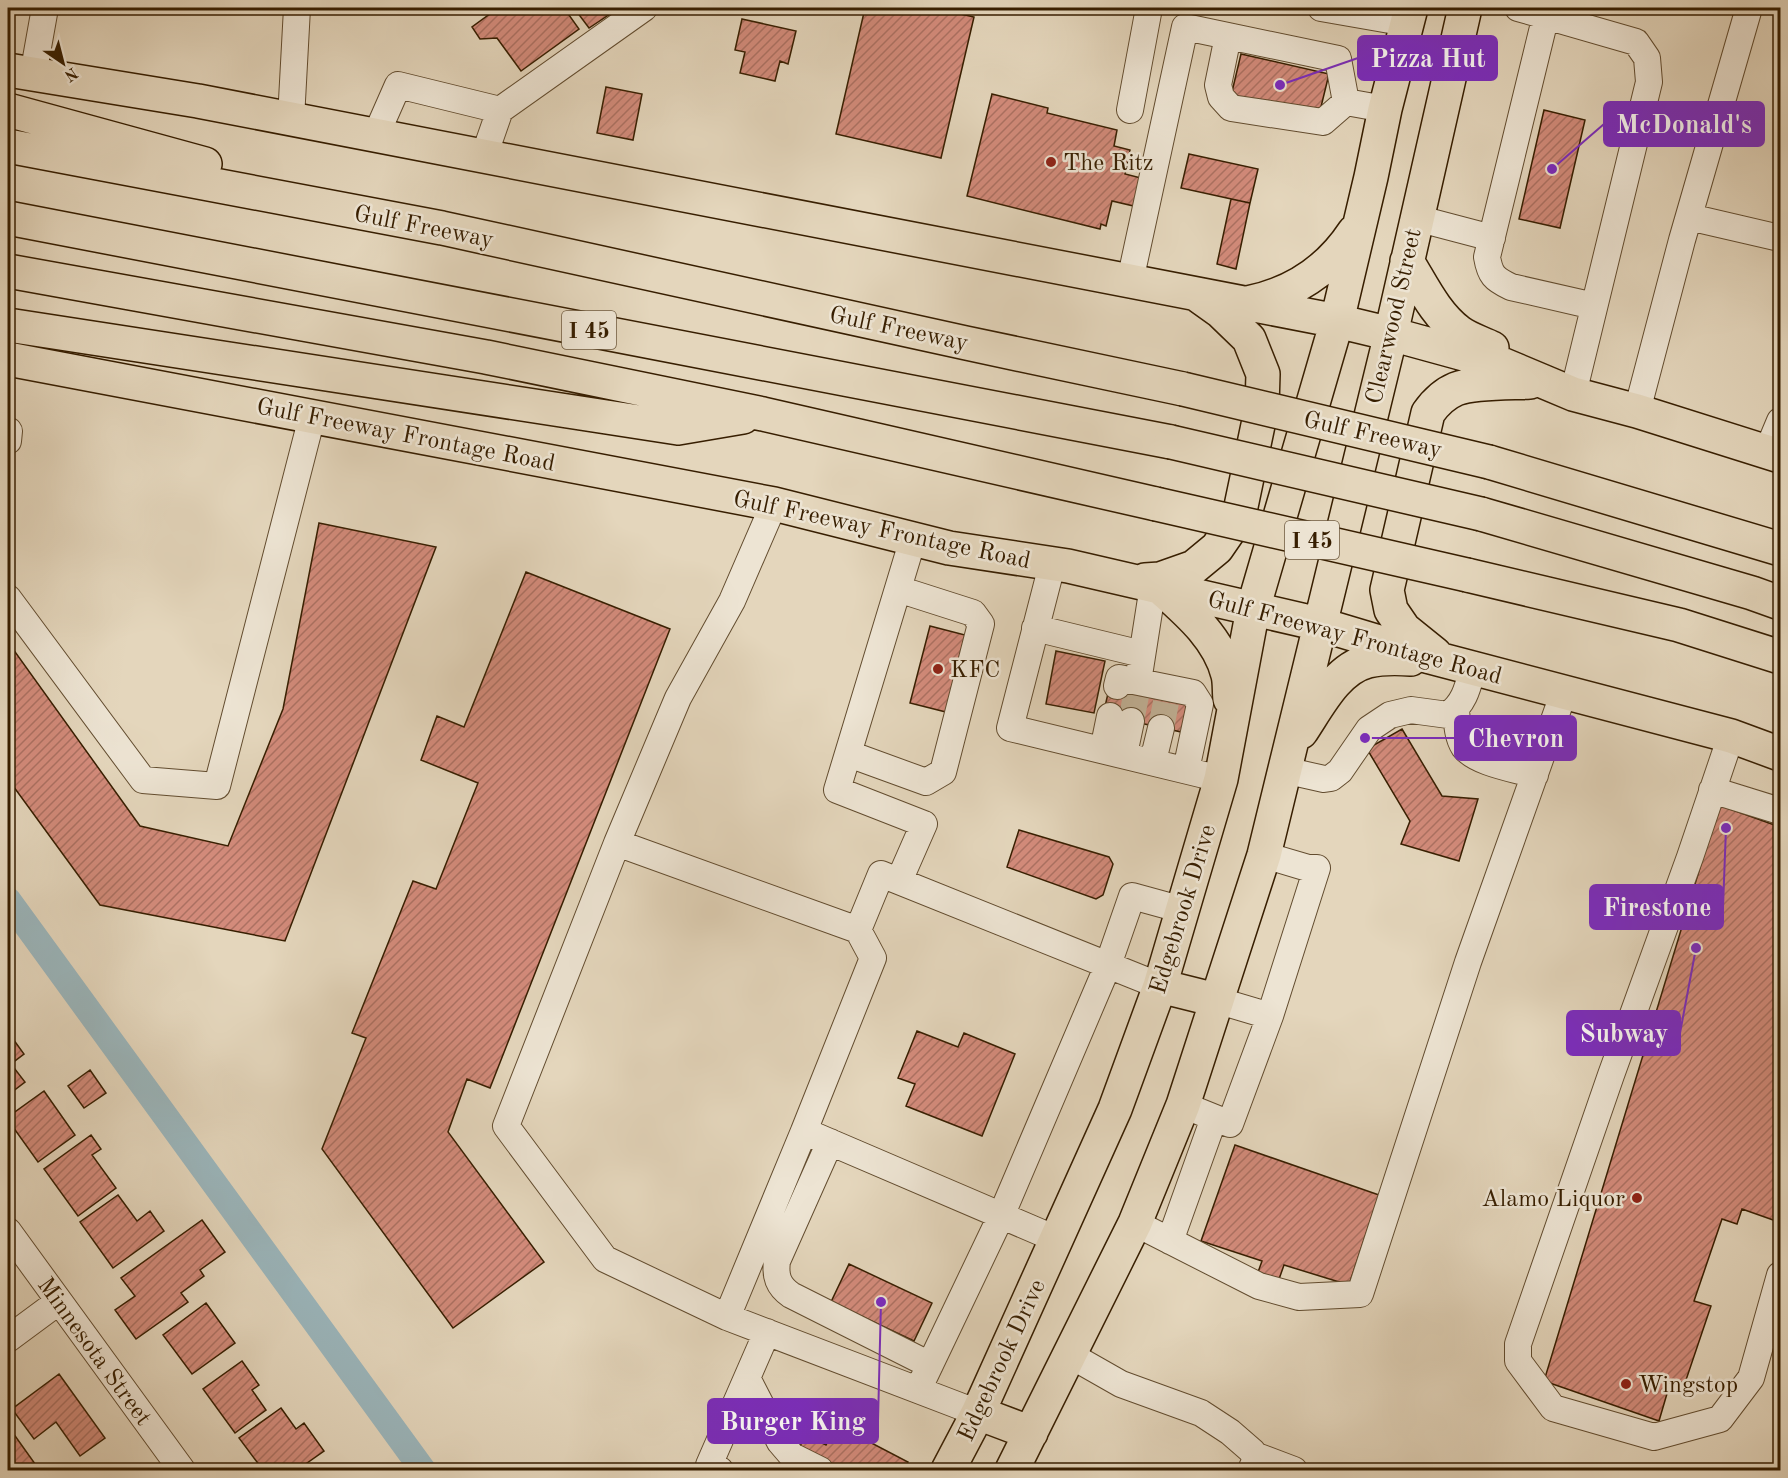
<svg xmlns="http://www.w3.org/2000/svg" width="1788" height="1478" viewBox="0 0 1788 1478" font-family="'Old Standard TT',serif">
  <style>
    .lines { fill: none; stroke-linecap: round; stroke-linejoin: round }
    .canal { stroke: #9bb6bc; stroke-width: 26 }
    .building { fill: url(#building-hatch); stroke: #371e00; stroke-width: 1.5 }
    .minor-tunnel { stroke: #c1b196; stroke-width: 26; stroke-dasharray: 26 13; stroke-linecap: butt }
    .minor-casing { stroke: #624c2f; stroke-width: 28 }
    .major-casing { stroke: #371e00; stroke-width: 36 }
    .highway-casing { stroke: #371e00; stroke-width: 36 }
    .minor { stroke: #ede4d3; stroke-width: 26 }
    .major { stroke: #e4d6bc; stroke-width: 33 }
    .highway { stroke: #e4d6bc; stroke-width: 33 }
    .highway-bridge-casing { stroke: #371e00; stroke-width: 36; stroke-linecap: butt }
    .highway-bridge { stroke: #e4d6bc; stroke-width: 33 }
    .poi-dot { fill: #8f2418; stroke: #ede4d3; stroke-width: 2 }
    .labels { text-anchor: middle; stroke-width: 5; stroke-linejoin: round; paint-order: stroke }
    .shield { fill: #ede4d3; stroke: #6e593f; stroke-width: 1.5 }
    .shield-label { font-size: 22px; font-weight: bold; fill: #371e00 }
    .poi-label { font-size: 24px; fill: #371e00; stroke: #ede4d3; text-anchor: start }
    .street-label { font-size: 24px; fill: #371e00; stroke: #ede4d3 }
    .leader { fill: none; stroke: #7b2cbf; stroke-width: 2 }
    .callout-dot { fill: #7b2cbf; stroke: #ede4d3; stroke-width: 2 }
    .callout { fill: #7b2cbf; stroke: #7b2cbf; stroke-width: 2 }
    .callout-label { font-size: 26px; text-anchor: middle; font-weight: bold; fill: #fff }
  </style>
  <defs>
    <pattern id="building-hatch" width="6" height="6" patternUnits="userSpaceOnUse" patternTransform="scale(1.5)"><rect width="6" height="6" fill="#d38b7b"/><path d="M-1 1l2-2M0 6l6-6M5 7l2-2" fill="none" stroke="#ac7162"/></pattern>
  </defs>
  <rect width="100%" height="100%" fill="#e4d6bc"/>
  <filter id="stains"><feTurbulence type="fractalNoise" baseFrequency=".00333" numOctaves="4"/><feColorMatrix values="0 0 0 0 .2 0 0 0 0 .09 0 0 0 0 .02 0 0 0 .5 -.17"/></filter>
  <radialGradient id="worn" r=".72"><stop offset=".6" stop-color="#630" stop-opacity="0"/><stop offset="1" stop-color="#630" stop-opacity=".3"/></radialGradient>
  <g class="lines">
    <path class="canal" d="M8,900l415,570"/>
  </g>
  <path class="building" d="M498,8h66l15,21 -58,42 -24,-33 -17,1 -8,-12z
    M574,8h45l-30,20z
    M865,8h69l40,9 -33,141 -105,-24z
    M742,19l54,12 -8,33 -8,-3 -5,20 -35,-8 5,-21 -10,-2z
    M1241,54l88,20 -10,41 -88,-19z
    M606,87l36,7 -9,46 -36,-7z
    M992,94l56,14 -1,5 70,17 -3,16 16,4 -5,24 20,5 -7,28 -26,-6 -6,25 -5,-2 -1,5 -133,-33z
    M1544,110l41,10 -25,108 -41,-9z
    M1189,154l69,15 -8,34 -69,-15z
    M1231,199l19,4 -14,66 -19,-5z
    M319,523l117,24 -151,394 -185,-36 -92,-126v-137l132,184 88,20 55,-137z
    M526,572l144,57 -180,459 -23,-9 -19,53 96,130 -91,66 -131,-179 44,-111 -14,-5 61,-152 23,8 42,-106 -57,-23 16,-44 27,11z
    M930,626l35,9 -19,77 -36,-9z
    M1056,651l49,10 -11,52 -48,-9z
    M1110,685l82,18 -6,30 -83,-18z
    M1402,729l40,67 36,3 -19,62 -58,-17 9,-23 -43,-72z
    M1719,805l61,22v380l-4,14 -34,-12 -5,15 -15,-5 -28,82 17,5 -26,77 -14,-3 -12,41 -115,-40z
    M1019,830l90,27 4,7 -10,31 -7,4 -89,-32z
    M917,1031l41,16 6,-14 51,21 -33,82 -76,-30 9,-22 -17,-6z
    M8,1032l16,22 -13,10 14,18 -17,13z
    M90,1070l16,23 -22,15 -16,-22z
    M44,1091l31,44 -37,27 -30,-42v-3z
    M91,1135l10,14 -9,6 24,33 -38,28 -34,-47z
    M1235,1145l144,50 -30,90 -65,-20 -6,17 -21,-7 5,-14 -61,-20z
    M118,1195l19,26 13,-10 14,20 -51,37 -33,-46z
    M202,1220l23,32 -25,18 4,6 -23,17 7,9 -52,37 -21,-29 20,-14 -14,-18z
    M849,1264l83,39 -18,38 -83,-39z
    M206,1303l29,40 -43,31 -29,-39z
    M242,1361l17,24 -7,5 14,20 -31,23 -32,-44z
    M59,1374l46,64 -25,18 -24,-34 -22,17 -22,-30z
    M281,1408l15,21 8,-6 20,28 -27,19h-34l-24,-32z
    M837,1425l71,37 -5,8h-61l-43,-22 7,-13 20,10z
    M8,1426l30,42 -3,2h-27z"/>
  <g class="lines">
    <path class="minor-tunnel" d="M1131,721l6,-30
      M1161,728l6,-31"/>
    <defs>
      <path id="minor" d="M1321,8l86,15
        M1518,8l118,34 11,16 2,24 -76,312
        M1546,15l-59,242c3,18 7,22 24,30l83,19
        M1228,36l-10,49 3,12 10,11 92,14 23,-20
        M33,75l12,-67
        M1130,110l19,-102
        M291,119l6,-111
        M376,135l22,-50 102,25 144,-102
        M484,156l16,-46
        M1689,217l91,21
        M1416,218l76,20
        M1130,281l55,-254 153,32 8,43 39,7
        M1637,411l45,-171 67,-232
        M8,441l1,-10
        M1767,452l13,-31
        M774,504l-42,97 -54,97 -61,145 -111,283 99,133 122,58 251,96
        M1052,565l-42,163 211,51
        M8,598l135,182 74,6 95,-369
        M1035,628l107,26
        M1140,669l13,-83
        M1117,686l2,-8 74,15 7,11 -14,66
        M1456,709c1,13 1,27 8,38 12,16 51,22 71,28
        M1731,736l-41,121 -79,218 -93,269v17l35,47 101,29 66,-18 31,-41 29,-103
        M1103,750l7,-34
        M849,754l77,28 17,-10 38,-148 -8,-11 -75,-24
        M1124,754l7,-33
        M1153,761l8,-33
        M1284,770l40,9 7,-1 9,-7 29,-42 21,-14 21,-5 37,5c17,-12 20,-29 25,-47
        M1712,790l68,21
        M617,843l241,87
        M899,881l25,-57 -87,-34 76,-251
        M1216,1000l54,16
        M1183,1105l47,19 40,-108 47,-148h-9l-44,-13
        M804,1131l69,-173 -15,-28 23,-56 279,112
        M830,1142l-53,119c-2,15 1,25 14,34l139,70
        M1135,1223l124,63 40,11 61,-3 108,-332 96,-270
        M8,1231l174,239
        M1170,1241l44,-123
        M727,1317l77,-186 252,108
        M8,1339l50,-37
        M1070,1355l51,29 80,29 29,19 23,20 2,9 -4,9
        M747,1378l33,64 12,14 28,14
        M918,1390l83,-174 107,-251 24,-69 51,14
        M1254,1455l40,15
        M720,1470l-11,-5 58,-133"/>
      <path id="major" d="M8,70l190,31 1139,220 54,13 113,31 69,29 64,17 143,45
        M1407,261c15,24 28,53 52,71 9,7 23,11 33,16
        M1248,303c44,-9 81,-33 106,-71
        M8,359l766,145 175,44 119,18 251,58 100,30 312,82 49,18
        M1145,580l15,-1 34,-12 23,-19 22,-32 23,-110 1,-32 -14,-35 -29,-28 -21,-15
        M1162,589c27,24 57,50 66,86 2,8 1,17 2,24
        M1435,654l-31,-25 -13,-19 -4,-20 41,-177c7,-10 16,-19 28,-24 17,-7 55,-6 74,-7
        M1301,732c17,-25 35,-63 67,-71 13,-3 29,-3 43,-2
        M1160,986l56,14
        M978,1413l53,20
        M948,1470l30,-57 137,-304 45,-123 61,-207 32,-170 84,-288 34,-144 14,-68 26,-101
        M1012,1470l123,-247 48,-118 81,-250 127,-521 74,-326"/>
      <path id="highway" d="M8,110l197,54
        M8,146l434,82 524,115 217,46
        M8,218l1163,224
        M8,271l478,86 277,57 393,90
        M8,325l670,103 65,-11
        M1489,462l291,87
        M1481,514l271,79 28,10
        M1467,575l212,50 101,32"/>
    </defs>
    <use href="#minor" class="minor-casing"/>
    <use href="#major" class="major-casing"/>
    <use href="#highway" class="highway-casing"/>
    <use href="#minor" class="minor"/>
    <use href="#major" class="major"/>
    <use href="#highway" class="highway"/>
    <defs>
      <path id="highway-bridge" d="M1183,389l306,73
        M1171,442l310,72
        M1156,504l311,71"/>
    </defs>
    <use href="#highway-bridge" class="highway-bridge-casing"/>
    <use href="#highway-bridge" class="highway-bridge"/>
  </g>
  <g class="poi-dot">
    <circle cx="1051" cy="162" r="6"/>
    <circle cx="938" cy="669" r="6"/>
    <circle cx="1637" cy="1198" r="6"/>
    <circle cx="1626" cy="1384" r="6"/>
  </g>
  <g class="labels">
    <g class="shield">
      <rect x="562" y="311" width="54" height="38" rx="4.5"/>
      <rect x="1285" y="521" width="54" height="38" rx="4.5"/>
    </g>
    <g class="shield-label">
      <text x="589" y="338">I 45</text>
      <text x="1312" y="548">I 45</text>
    </g>
    <g class="poi-label">
      <text x="1063" y="170">The Ritz</text>
      <text x="950" y="677">KFC</text>
      <text x="1625" y="1206" text-anchor="end">Alamo Liquor</text>
      <text x="1638" y="1392">Wingstop</text>
    </g>
    <g class="street-label">
      <text transform="translate(424 226) rotate(11)" y="8">Gulf Freeway</text>
      <text transform="translate(1393 316) rotate(-77)" y="8">Clearwood Street</text>
      <text transform="translate(899 328) rotate(12)" y="8">Gulf Freeway</text>
      <text transform="translate(406 434) rotate(11)" y="8">Gulf Freeway Frontage Road</text>
      <text transform="translate(1373 434) rotate(13)" y="8">Gulf Freeway</text>
      <text transform="translate(882 529) rotate(12)" y="8">Gulf Freeway Frontage Road</text>
      <text transform="translate(1355 637) rotate(15)" y="8">Gulf Freeway Frontage Road</text>
      <text transform="translate(1182 909) rotate(-73)" y="8">Edgebrook Drive</text>
      <text transform="translate(95 1351) rotate(54)" y="8">Minnesota Street</text>
      <text transform="translate(1001 1360) rotate(-65)" y="8">Edgebrook Drive</text>
    </g>
  </g>
  <path class="leader" d="M1280 85L1358 58M1552 169L1604 124M1365 738L1455 738M1726 828L1723 907M1696 948L1680 1033M881 1302L878 1421"/>
  <g class="callout-dot">
    <circle cx="1280" cy="85" r="6"/>
    <circle cx="1552" cy="169" r="6"/>
    <circle cx="1365" cy="738" r="6"/>
    <circle cx="1726" cy="828" r="6"/>
    <circle cx="1696" cy="948" r="6"/>
    <circle cx="881" cy="1302" r="6"/>
  </g>
  <g class="callout">
    <rect x="1358" y="36" width="139" height="44" rx="6"/>
    <rect x="1604" y="102" width="160" height="44" rx="6"/>
    <rect x="1455" y="716" width="121" height="44" rx="6"/>
    <rect x="1590" y="885" width="133" height="44" rx="6"/>
    <rect x="1567" y="1011" width="113" height="44" rx="6"/>
    <rect x="708" y="1399" width="170" height="44" rx="6"/>
  </g>
  <g class="callout-label">
    <text x="1428" y="67">Pizza Hut</text>
    <text x="1684" y="133">McDonald's</text>
    <text x="1516" y="747">Chevron</text>
    <text x="1657" y="916">Firestone</text>
    <text x="1624" y="1042">Subway</text>
    <text x="793" y="1430">Burger King</text>
  </g>
  <rect width="1788" height="1478" fill="none" stroke="#e4d6bc" stroke-width="30"/>
  <rect x="9" y="9" width="1770" height="1460" fill="none" stroke="#371e00" stroke-width="3"/>
  <rect x="15" y="15" width="1758" height="1448" fill="none" stroke="#371e00" stroke-width="1.5"/>
  <g transform="translate(63 63) rotate(145)" stroke="#ede4d3" stroke-width="4.5" paint-order="stroke">
  <path d="M0-4.5L10 22L0 15L-10 22Z" fill="#371e00"/>
  <text y="-9" font-size="16" font-weight="bold" text-anchor="middle" fill="#371e00">N</text>
  </g>
  <rect width="100%" height="100%" filter="url(#stains)"/>
  <rect width="100%" height="100%" fill="url(#worn)"/>
</svg>
